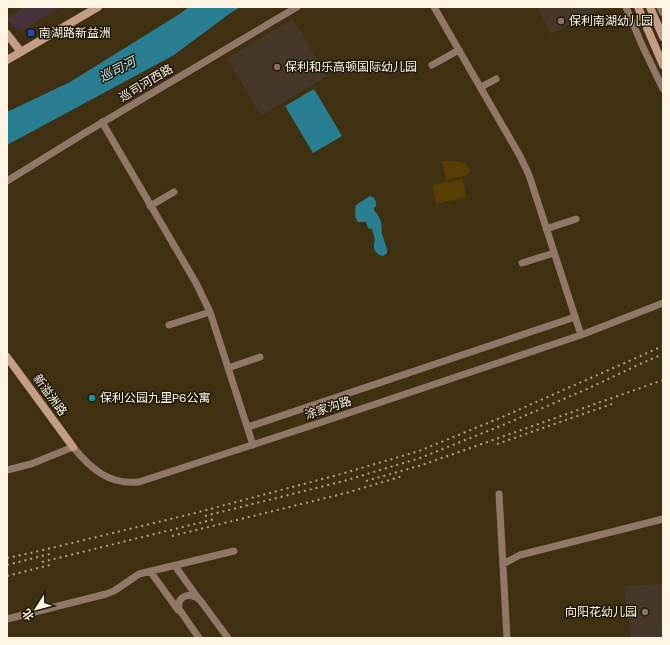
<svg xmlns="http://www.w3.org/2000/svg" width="670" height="645" viewBox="0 0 670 645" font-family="'DM Sans','Noto Sans SC',sans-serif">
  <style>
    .commercial { fill: #46343d }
    .education { fill: #453729 }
    .green { fill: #583e00 }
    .water { fill: #297e91 }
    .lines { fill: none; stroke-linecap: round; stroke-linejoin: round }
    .street { stroke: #907769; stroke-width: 7 }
    .secondary { stroke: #c59d86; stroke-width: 8 }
    .rail { stroke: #ada28b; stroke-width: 2; stroke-dasharray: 2 4; stroke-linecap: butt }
    .education-dot { fill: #8d6e63; stroke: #20190d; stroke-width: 1.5 }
    .transit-dot { fill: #1a4fb4; stroke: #20190d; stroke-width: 1.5 }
    .culture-dot { fill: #0f9aa8; stroke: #20190d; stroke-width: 1.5 }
    .labels { text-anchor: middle; stroke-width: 3; stroke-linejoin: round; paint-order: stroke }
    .poi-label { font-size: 12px; fill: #fdf4e3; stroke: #20190d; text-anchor: start }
    .street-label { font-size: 12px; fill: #fdf4e3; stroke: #20190d }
    .water-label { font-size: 13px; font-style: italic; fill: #c3edf8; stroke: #20190d }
  </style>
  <rect width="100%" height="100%" fill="#3f3012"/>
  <path class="commercial" d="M24,7h37l-38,23 -6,-1 -10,-11z"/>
  <path class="education" d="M537,7h68l-54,27z
    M293,19l34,57 -66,40 -34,-58z
    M663,584v54h-32l-7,-52z"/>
  <path class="green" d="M442,161c10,1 26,-2 28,10l-3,4 -21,5z
    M463,179l3,18 -30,7 -4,-19z"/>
  <path class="water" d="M189,7h51l-11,7 -55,41 -167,90v-33l63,-30 108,-67z
    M314,89l28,47 -29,17 -28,-47z
    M370,196c4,1 7,5 6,10l-2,2v2l5,7 2,5 1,12 5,15v4l-4,3 -4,-1 -4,-4 -1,-3v-4l1,-4 -3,-11 -4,-1 -2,-6h-8c-4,-5 -3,-11 -2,-17z"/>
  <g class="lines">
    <path class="street" d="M434,7l86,149 9,19 52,160
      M626,7l16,38 21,44
      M660,7l3,6
      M432,65l27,-15
      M481,87l15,-8
      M102,122l94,161 14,29 43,133
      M7,181l76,-47 214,-127
      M150,206l24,-14
      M546,229l30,-10
      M522,263l32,-10
      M169,325l41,-13
      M228,368l32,-11
      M248,427l327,-110
      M7,470l24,-6 42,-17c18,22 36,38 66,35l177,-58 265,-89 82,-32
      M499,494l8,144
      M503,564l17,-9 143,-36
      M175,566l23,32
      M150,571l28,39
      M7,619l99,-25 8,-3 25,-17 95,-23
      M199,638l-20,-29c-2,-14 11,-17 21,-9l28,38"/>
    <path class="secondary" d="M638,7l25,58
      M650,7l13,30
      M7,34l14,18
      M7,60l91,-53
      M7,357l66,90"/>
    <path class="rail" d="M497,444l115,-40
      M366,481l56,-16 241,-85
      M205,516l139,-35 76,-23 83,-33 84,-36 53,-25 23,-10
      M172,536l174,-43 57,-17
      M7,558l32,-7 156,-38 146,-39 78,-23 81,-33 163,-72
      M42,562l173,-43
      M7,565l43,-11
      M7,576l43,-11"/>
  </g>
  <g class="education-dot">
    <circle cx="561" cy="21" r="4"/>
    <circle cx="277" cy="67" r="4"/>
    <circle cx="645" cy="612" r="4"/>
  </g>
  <rect class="transit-dot" x="27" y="29" width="8" height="8" rx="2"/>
  <circle class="culture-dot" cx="92" cy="398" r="4"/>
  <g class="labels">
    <g class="poi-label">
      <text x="569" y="25">保利南湖幼儿园</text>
      <text x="39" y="37">南湖路新益洲</text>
      <text x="285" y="71">保利和乐高顿国际幼儿园</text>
      <text x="100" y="402">保利公园九里P6公寓</text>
      <text x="637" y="616" text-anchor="end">向阳花幼儿园</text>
    </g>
    <g class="street-label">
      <text transform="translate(146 83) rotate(-31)" y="4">巡司河西路</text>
      <text transform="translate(50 395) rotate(54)" y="4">新溢洲路</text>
      <text transform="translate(328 408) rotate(-18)" y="4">涂家沟路</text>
    </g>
    <g class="water-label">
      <text transform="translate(117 69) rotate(-27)" y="5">巡司河</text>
    </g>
  </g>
  <rect width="670" height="645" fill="none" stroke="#fdf4e3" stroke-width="16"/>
  <g transform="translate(36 609) rotate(234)" stroke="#20190d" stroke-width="3" paint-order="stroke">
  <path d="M0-3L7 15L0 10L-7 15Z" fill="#fdf4e3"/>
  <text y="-6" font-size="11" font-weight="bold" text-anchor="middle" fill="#fdf4e3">北</text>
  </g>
</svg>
